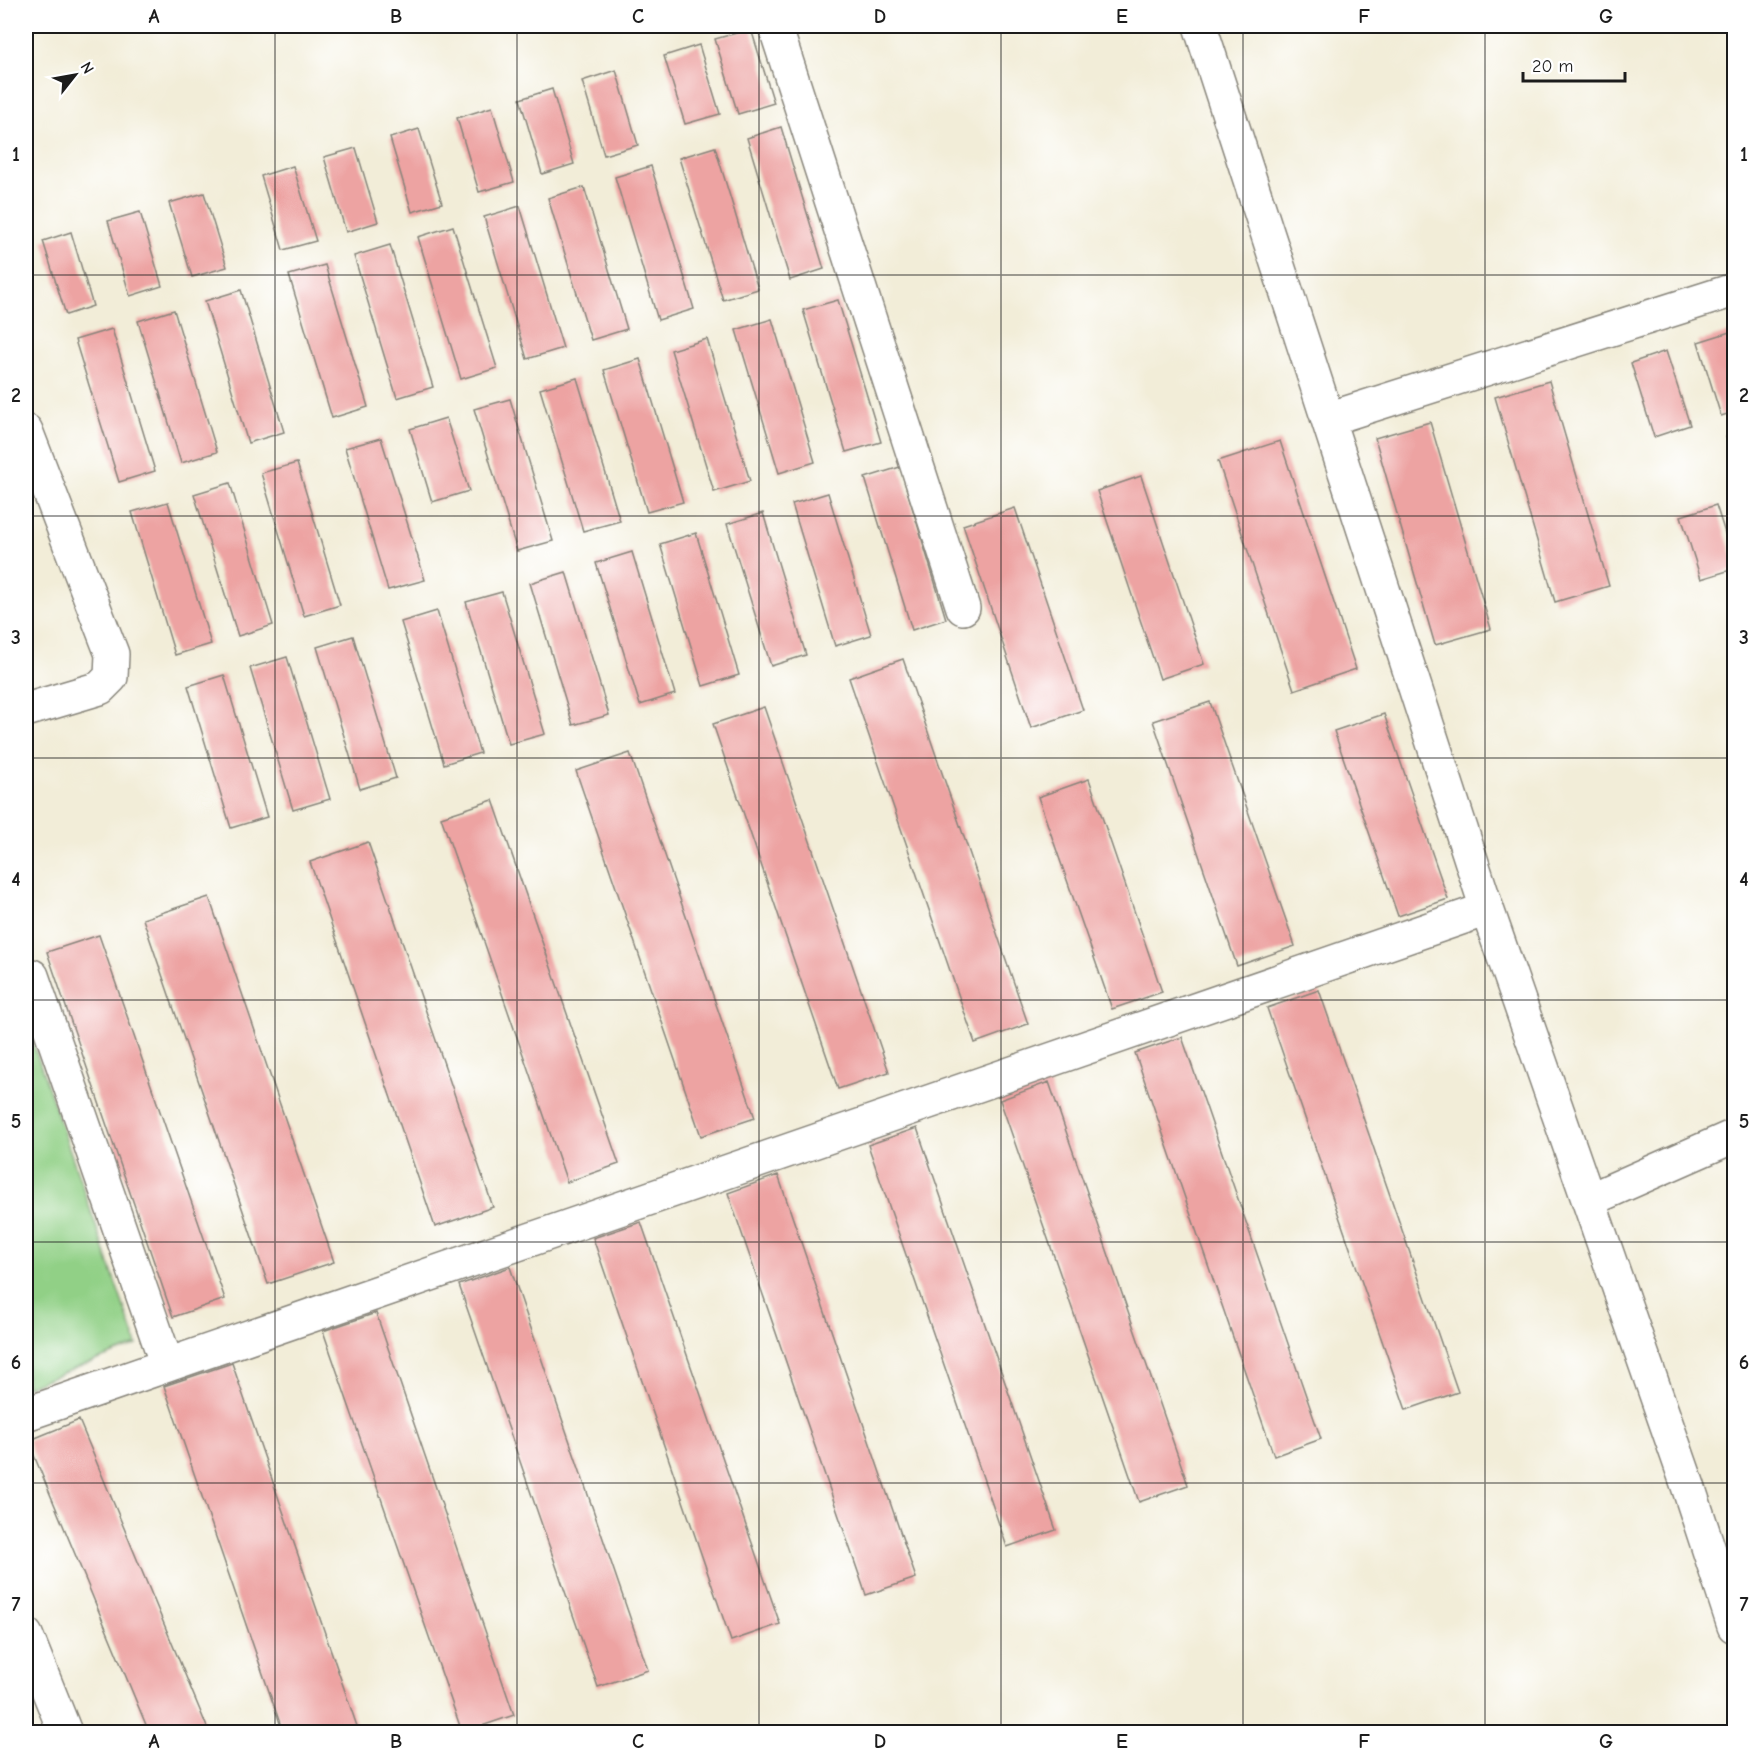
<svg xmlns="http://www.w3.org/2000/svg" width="1760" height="1758" viewBox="0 0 1760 1758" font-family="'Comic Neue',sans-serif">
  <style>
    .green { fill: #91d086; stroke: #567651; stroke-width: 1.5 }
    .building { fill: #eda3a2 }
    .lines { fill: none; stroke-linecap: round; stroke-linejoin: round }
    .minor-casing { stroke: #87847a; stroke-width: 36 }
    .minor { stroke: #fff; stroke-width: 33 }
    .grid { fill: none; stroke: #1c1c1c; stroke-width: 1.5; stroke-opacity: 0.55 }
    .neatline { fill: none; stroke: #1c1c1c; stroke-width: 2 }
    .grid-label { font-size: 20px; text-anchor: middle; font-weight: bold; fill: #1c1c1c }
  </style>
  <rect width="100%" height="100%" fill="#fff"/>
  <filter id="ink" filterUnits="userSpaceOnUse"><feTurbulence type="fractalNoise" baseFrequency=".0167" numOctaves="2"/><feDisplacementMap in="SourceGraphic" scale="12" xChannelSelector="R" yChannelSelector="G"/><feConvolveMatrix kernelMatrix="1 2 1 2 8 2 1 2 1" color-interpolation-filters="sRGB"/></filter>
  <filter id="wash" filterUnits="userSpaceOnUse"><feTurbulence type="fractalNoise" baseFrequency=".008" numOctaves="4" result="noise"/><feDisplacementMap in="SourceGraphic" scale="24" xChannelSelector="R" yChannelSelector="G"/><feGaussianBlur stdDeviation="1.35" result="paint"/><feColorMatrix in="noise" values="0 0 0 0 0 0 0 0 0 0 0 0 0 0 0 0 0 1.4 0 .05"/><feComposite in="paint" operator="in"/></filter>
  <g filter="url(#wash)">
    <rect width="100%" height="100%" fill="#f2edd8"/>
    <path class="green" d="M26,1023l111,322 -111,42z"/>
    <g id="blocks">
      <path class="building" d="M751,29l23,74 -36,11 -23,-75z
        M699,45l21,69 -35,10 -21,-68z
        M616,70l22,75 -34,10 -22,-74z
        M552,89l22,75 -32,10 -22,-75z
        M492,107l22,75 -35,10 -22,-74z
        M781,127l43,142 -34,11 -43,-142z
        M419,129l23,74 -30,9 -22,-74z
        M715,147l43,142 -35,11 -44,-142z
        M356,148l22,74 -32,10 -22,-75z
        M293,166l23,75 -33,9 -22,-74z
        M651,166l43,143 -36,11 -43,-143z
        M584,187l43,142 -36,11 -43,-142z
        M204,193l23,74 -35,10 -23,-74z
        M520,206l43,142 -36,11 -43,-142z
        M140,212l22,74 -32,10 -22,-75z
        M453,226l44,142 -36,11 -43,-142z
        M71,232l22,74 -27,9 -23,-74z
        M390,245l43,142 -36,11 -43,-142z
        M325,265l43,142 -36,11 -43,-143z
        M241,290l43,142 -36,11 -43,-142z
        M838,300l43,142 -35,10 -43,-142z
        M26,310l5,15 -5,2z
        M174,310l43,142 -36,11 -43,-142z
        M772,319l43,143 -36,11 -43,-143z
        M112,329l43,142 -36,11 -44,-142z
        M1733,331l1,5v76l-13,4 -23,-74z
        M707,339l43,142 -36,11 -43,-142z
        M1666,351l24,74 -36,12 -23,-74z
        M640,359l43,143 -36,10 -43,-142z
        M577,378l43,143 -37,10 -43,-142z
        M1549,381l60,205 -54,16 -60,-205z
        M510,399l43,142 -36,10 -43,-142z
        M446,418l23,73 -37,11 -22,-73z
        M1430,422l61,207 -56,16 -60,-207z
        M1734,434v29l-8,-26z
        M381,438l44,142 -37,10 -43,-142z
        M1280,441l76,228 -62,21 -76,-229z
        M297,463l43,142 -36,11 -43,-143z
        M900,467l46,152 -34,11 -47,-152z
        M1141,476l63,188 -44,15 -63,-188z
        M230,483l43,142 -35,11 -44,-142z
        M828,493l43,142 -36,11 -43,-142z
        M168,502l43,142 -36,11 -43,-143z
        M1716,505l18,56v8l-33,10 -20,-63z
        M1015,508l68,202 -52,18 -68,-203z
        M763,513l43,142 -35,11 -44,-142z
        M696,533l43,142 -36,11 -43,-142z
        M632,552l43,142 -35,11 -44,-142z
        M566,572l43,143 -36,10 -43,-142z
        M502,592l43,142 -36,10 -43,-142z
        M437,611l43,142 -36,11 -43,-142z
        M353,636l43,142 -36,11 -43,-142z
        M287,657l43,142 -37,11 -43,-142z
        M903,659l125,365 -53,19 -126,-365z
        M224,675l43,142 -36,11 -43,-142z
        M1210,702l85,244 -58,20 -84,-245z
        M764,707l125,365 -51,17 -125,-365z
        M1384,714l64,185 -50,17 -64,-185z
        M630,753l125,365 -54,18 -125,-365z
        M1089,779l73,213 -50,17 -74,-212z
        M493,800l126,364 -52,18 -126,-365z
        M368,842l125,365 -58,20 -125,-365z
        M209,897l125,365 -66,22 -125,-365z
        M99,935l126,364 -52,18 -126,-365z
        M1319,990l139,402 -52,18 -139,-402z
        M1182,1037l139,402 -47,17 -139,-403z
        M1049,1082l139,403 -49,17 -139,-402z
        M917,1128l139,402 -49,17 -139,-402z
        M778,1175l138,403 -50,17 -138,-402z
        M641,1222l139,402 -49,17 -138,-403z
        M510,1267l138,403 -50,17 -139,-402z
        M376,1313l138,402 -50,17h-2l-139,-401z
        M232,1363l127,369h-76l-119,-346z
        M79,1420l130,312h-60l-121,-291z"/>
    </g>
  </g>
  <g filter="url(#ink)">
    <use href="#blocks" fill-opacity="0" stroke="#87847a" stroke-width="1.5"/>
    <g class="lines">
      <defs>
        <path id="minor" d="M775,26l188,582
          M1200,26l287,883 201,577 46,140
          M1328,419l406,-129
          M26,431l86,223 -1,23 -11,11 -74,22
          M32,976l135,389
          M1589,1200l145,-64
          M26,1414l1461,-505
          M26,1635l39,97"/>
      </defs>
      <use href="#minor" class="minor-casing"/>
      <use href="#minor" class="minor"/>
    </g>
  </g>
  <path class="grid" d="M275,26v1706M517,26v1706M759,26v1706M1001,26v1706M1243,26v1706M1485,26v1706M26,275h1708M26,516h1708M26,758h1708M26,1000h1708M26,1242h1708M26,1483h1708"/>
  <rect width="1760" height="1758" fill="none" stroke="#fff" stroke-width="66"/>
  <g transform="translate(75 75) rotate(59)" stroke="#ffffff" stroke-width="4.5" paint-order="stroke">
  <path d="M0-4.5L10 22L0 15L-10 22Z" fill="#1c1c1c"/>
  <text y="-9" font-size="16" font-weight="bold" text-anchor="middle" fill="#1c1c1c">N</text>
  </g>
  <path d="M1523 72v9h102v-9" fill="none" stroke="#1c1c1c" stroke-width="3"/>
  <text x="1532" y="72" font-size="18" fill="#1c1c1c" stroke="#ffffff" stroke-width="4.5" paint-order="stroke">20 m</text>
  <rect x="33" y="33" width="1694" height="1692" class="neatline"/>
  <g class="grid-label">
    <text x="154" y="23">A</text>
    <text x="396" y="23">B</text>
    <text x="638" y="23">C</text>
    <text x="880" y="23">D</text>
    <text x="1122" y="23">E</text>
    <text x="1364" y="23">F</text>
    <text x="1606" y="23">G</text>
    <text x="16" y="161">1</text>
    <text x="1744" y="161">1</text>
    <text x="16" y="402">2</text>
    <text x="1744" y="402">2</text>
    <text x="16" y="644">3</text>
    <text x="1744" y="644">3</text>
    <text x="16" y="886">4</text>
    <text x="1744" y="886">4</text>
    <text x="16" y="1128">5</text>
    <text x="1744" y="1128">5</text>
    <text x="16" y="1369">6</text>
    <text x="1744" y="1369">6</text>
    <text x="16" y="1611">7</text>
    <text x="1744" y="1611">7</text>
    <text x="154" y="1748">A</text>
    <text x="396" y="1748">B</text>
    <text x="638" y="1748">C</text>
    <text x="880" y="1748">D</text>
    <text x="1122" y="1748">E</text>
    <text x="1364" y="1748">F</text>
    <text x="1606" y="1748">G</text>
  </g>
</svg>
